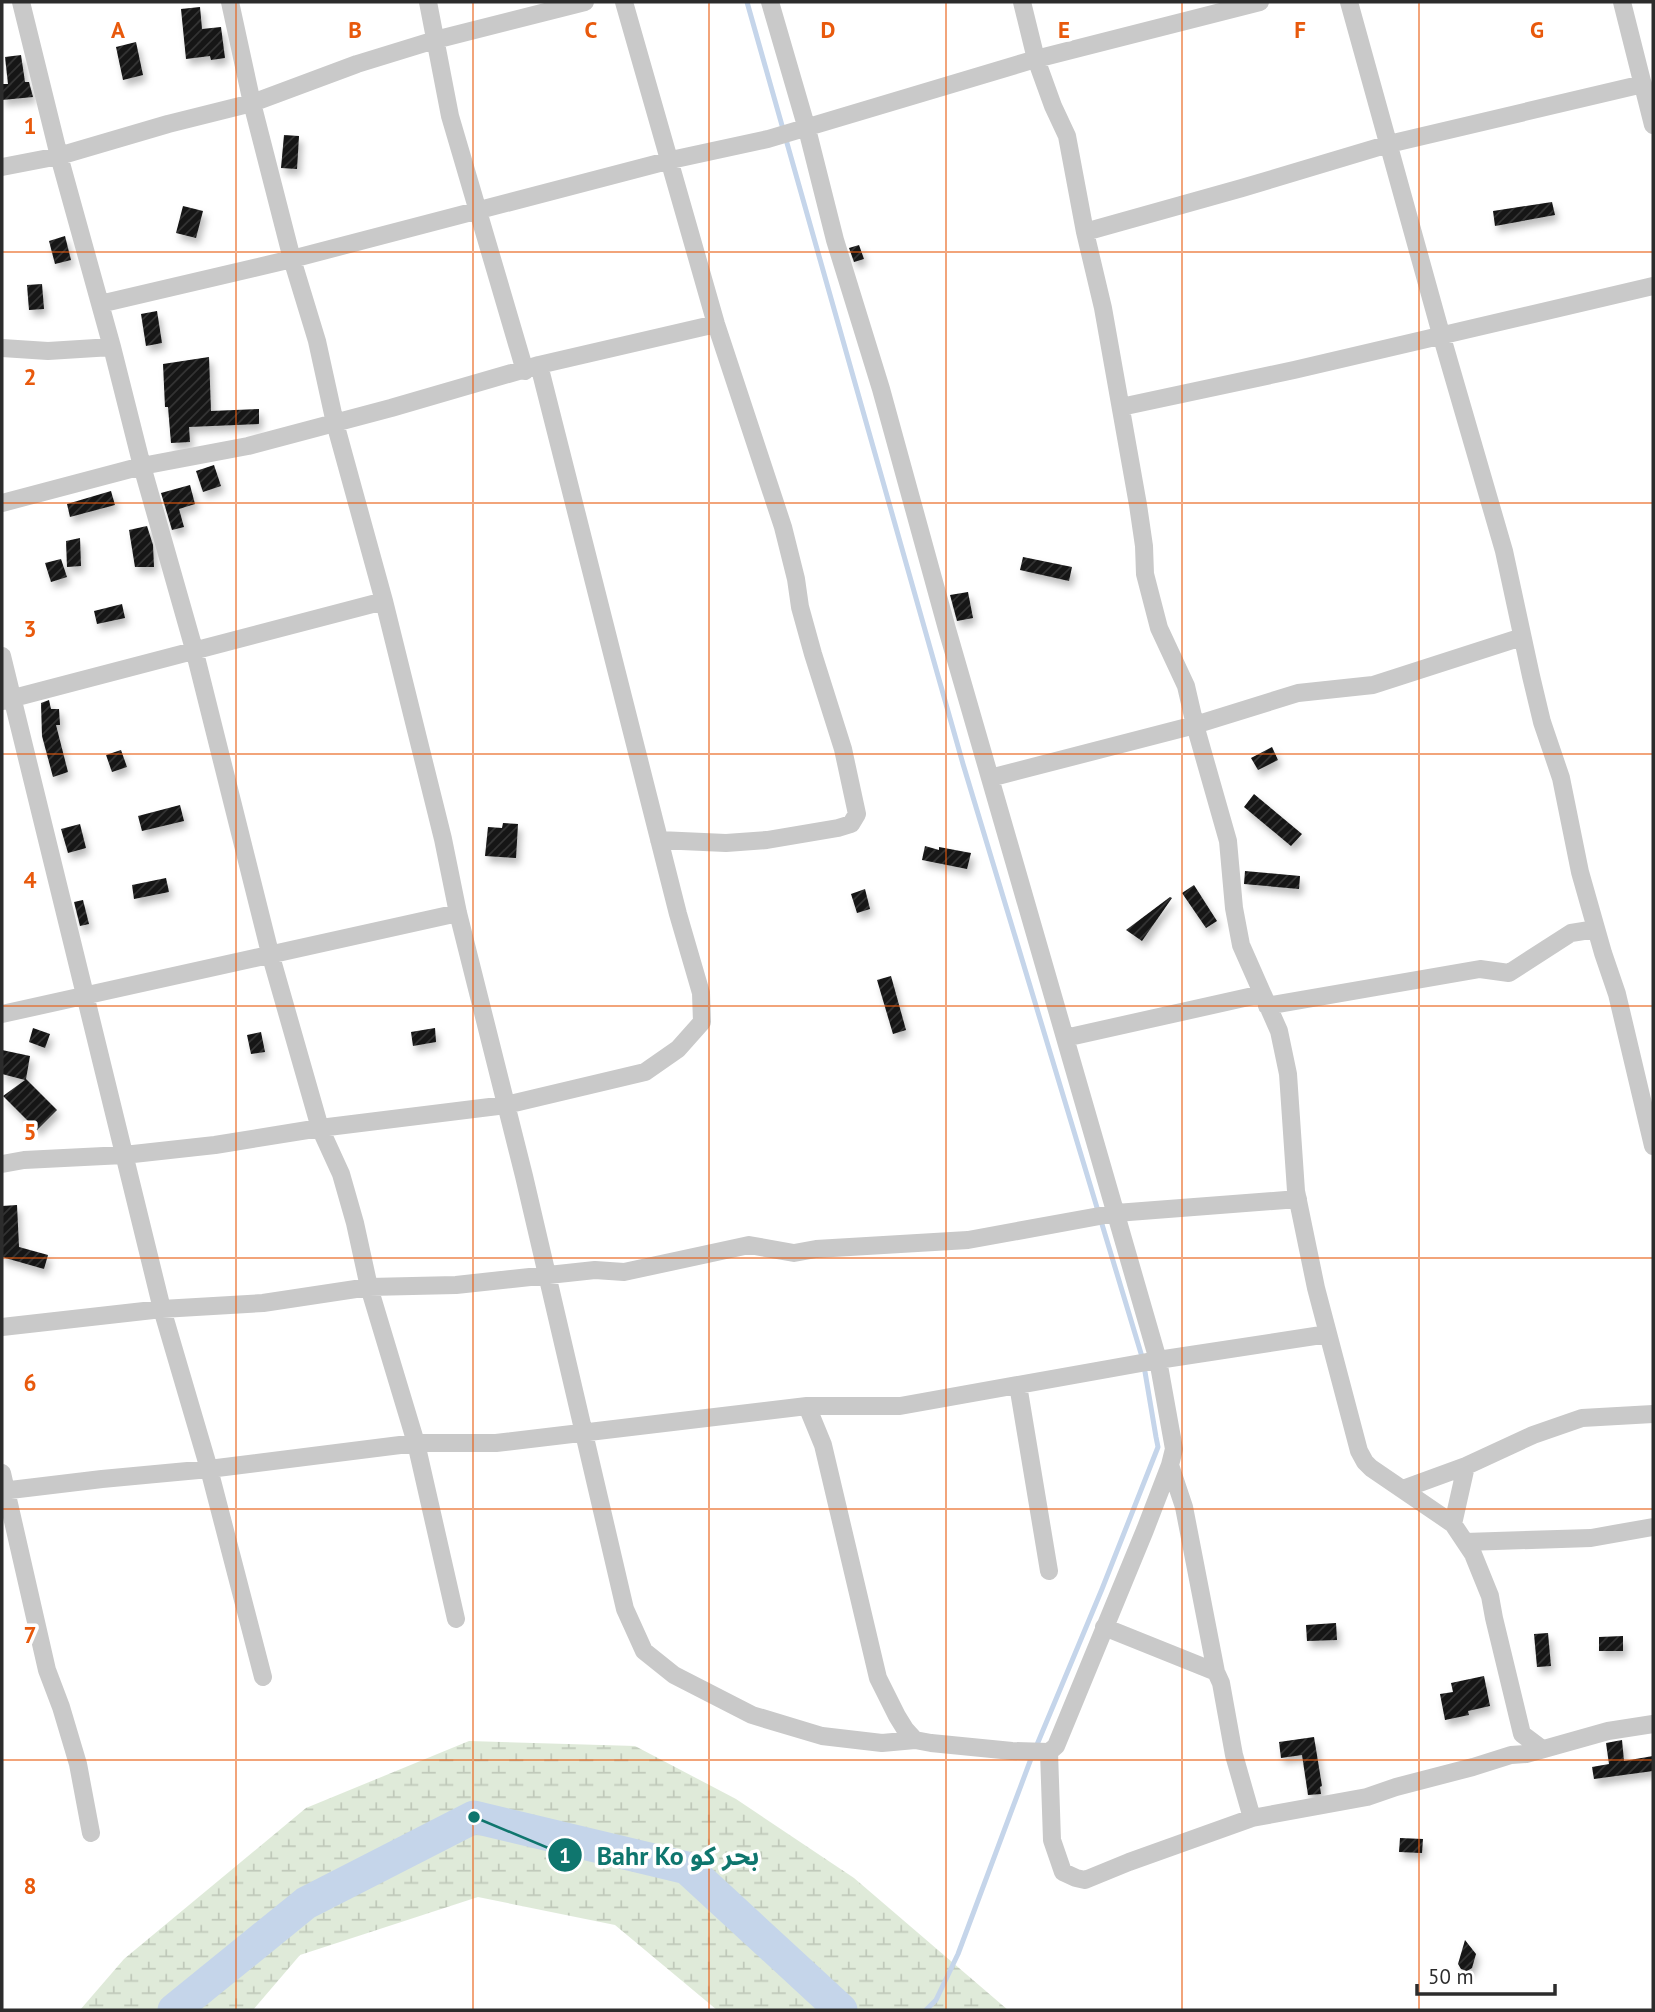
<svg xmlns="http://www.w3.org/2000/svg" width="1655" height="2012" viewBox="0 0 1655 2012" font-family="'PT Sans','Noto Sans Arabic',sans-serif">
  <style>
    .wetland { fill: url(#wetland-marsh) }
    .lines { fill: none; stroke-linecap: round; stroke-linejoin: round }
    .stream { stroke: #c5d5ea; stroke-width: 5 }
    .river { stroke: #c5d5ea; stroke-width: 33 }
    .building { fill: url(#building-hatch); filter: url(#shadow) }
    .street { stroke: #c9c9c9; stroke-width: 18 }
    .grid { fill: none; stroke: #e8590c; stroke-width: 2; stroke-opacity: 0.55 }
    .grid-label { font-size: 23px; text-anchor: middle; font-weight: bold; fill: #e8590c; stroke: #fff; stroke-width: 7; stroke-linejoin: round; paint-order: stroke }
    .leader { fill: none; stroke: #0f766e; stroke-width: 2.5 }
    .callout-dot { fill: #0f766e; stroke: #fff; stroke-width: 2.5 }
    .mark-label { font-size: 21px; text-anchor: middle; font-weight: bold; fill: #fff }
    .callout-label { font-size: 26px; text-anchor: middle; font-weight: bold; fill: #0f766e; stroke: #fff; stroke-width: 7; stroke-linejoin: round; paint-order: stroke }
  </style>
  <defs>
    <pattern id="wetland-marsh" width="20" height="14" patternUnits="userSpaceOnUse" patternTransform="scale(1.75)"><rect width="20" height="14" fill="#dfead9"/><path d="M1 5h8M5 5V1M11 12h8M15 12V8" fill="none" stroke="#c0c9ba"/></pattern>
    <pattern id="building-hatch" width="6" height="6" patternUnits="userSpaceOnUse" patternTransform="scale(1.75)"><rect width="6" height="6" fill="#131313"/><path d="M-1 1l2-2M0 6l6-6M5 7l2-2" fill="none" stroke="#363636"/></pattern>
    <filter id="shadow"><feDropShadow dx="3.5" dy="6" stdDeviation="3.5" flood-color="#0004"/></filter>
  </defs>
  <rect width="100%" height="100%" fill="#fff"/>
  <path class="wetland" d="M469,1741l166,5 101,53 118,79 154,132h-291l-102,-85 -137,-28 -178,58 -47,55h-173l44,-51 182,-151z"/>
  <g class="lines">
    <path class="stream" d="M747,2l216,762 180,596 13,77 2,10 -56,142 -66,158
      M926,2010l10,-10 22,-46 74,-198"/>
    <path class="river" d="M174,2010l132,-107 168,-86 213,51 154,142"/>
  </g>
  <path class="building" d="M200,7l2,22 19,-2 4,31 -14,2 -1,-4 -24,3 -5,-50z
    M136,42l7,33 -20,5 -7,-33z
    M21,55l4,27h4l4,15 -31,3v-16h6l-3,-27z
    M284,135l15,1 -2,33 -16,-1z
    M1552,202l3,13 -60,11 -2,-15z
    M183,206l20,5 -7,27 -20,-5z
    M65,236l6,24 -16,4 -6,-23z
    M859,245l5,14 -10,3 -5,-14z
    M42,284l2,25 -15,1 -2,-25z
    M157,311l5,32 -16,3 -5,-32z
    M209,357l2,54 48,-2v15l-70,3 1,15 -19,1 -3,-36h-3l-2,-43z
    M214,465l7,21 -18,6 -7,-21z
    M190,485l5,19 -16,5 5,18 -12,3 -11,-37z
    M111,491l4,14 -45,12 -3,-13z
    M147,526l6,19 1,22h-19l-6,-37z
    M80,538l1,28 -14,1 -1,-26z
    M1023,557l49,10 -3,14 -49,-11z
    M61,559l6,18 -16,5 -6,-19z
    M968,592l5,26 -16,3 -7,-26z
    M122,604l3,14 -28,6 -3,-13z
    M49,700l2,9h8l1,16h-4l12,47 -15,5 -11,-41 -1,-33z
    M1272,747l6,13 -20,10 -7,-12z
    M121,750l6,17 -15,5 -6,-17z
    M1254,794l48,40 -11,12 -47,-39z
    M180,805l4,16 -42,10 -4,-15z
    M503,823l15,1 -2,34 -31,-2 3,-29 14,1z
    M80,824l6,24 -18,5 -7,-24z
    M925,846l14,4v-3l32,6 -4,16 -45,-9z
    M1245,871l55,5 -1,13 -55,-5z
    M166,878l3,14 -35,7 -2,-14z
    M1194,885l23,36 -11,7 -24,-35z
    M865,889l5,20 -13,4 -6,-19z
    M1170,897l2,1 -30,43 -16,-11z
    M83,900l6,24 -9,2 -6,-24z
    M891,976l15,54 -13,4 -16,-54z
    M33,1028l17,6 -5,14 -16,-6z
    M435,1028l1,14 -23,4 -2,-14z
    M261,1032l4,20 -14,2 -4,-19z
    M2,1050l28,6 -4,23 31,31 -20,20 -34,-34 22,-16 -23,-6z
    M17,1205l2,42 29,8 -4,14 -42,-12v-51z
    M1336,1623l1,17 -30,1 -1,-16z
    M1548,1633l3,33 -14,1 -3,-33z
    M1623,1636v15h-24v-14z
    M1484,1676l6,30 -22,5 1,4 -24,5 -5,-26 13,-2 -2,-9z
    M1314,1737l8,49 -2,1 1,7 -13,1 -6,-40 -21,3 -2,-16z
    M1622,1740l2,21 29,-5v15l-59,8 -2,-12 17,-3 -3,-21z
    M1400,1838l23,1 -1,14 -23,-1z
    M1465,1940l11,14 -4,14 -5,3 -6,-2 -3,-5z"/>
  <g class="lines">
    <path class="street" d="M21,2l38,154 53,191 30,119 52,183 76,304 50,175 21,46 14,49 14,64 47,156 40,176
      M230,2l22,101 40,156 25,82 18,82 49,178 59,238 15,74 66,263 101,433 19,42 30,24 78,40 70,21 60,7 33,-3 16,3 81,8 37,1 7,-6 89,-216 25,-65 4,-16 -16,-89 -211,-731 -66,-240 -46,-149 -28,-111 -37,-127
      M428,2l22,114 75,255
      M624,2l92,322 67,203 13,52 4,28 13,47 30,95 14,65 -6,10 -13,4 -71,12 -41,3 -67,-3
      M1022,2l14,57 17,47 14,30 18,96 18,76 35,197 6,41 1,28 14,54 27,58 9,39 33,116 6,67 7,37 38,86 9,43 8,117 20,97 43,163 6,11 6,6 82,56 20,30 17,42 4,22 28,116 20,15
      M1349,2l92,332 63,217 27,125 11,46 19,56 19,94 23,81 14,41 36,152
      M1622,2l31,123
      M2,167l57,-11 109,-32 84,-21 105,-39 78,-24 150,-38
      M1085,232l157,-44 147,-44 254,-60
      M100,304l192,-45 379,-99 97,-21 268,-80 224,-57
      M2,348l46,3 64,-4
      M1121,407l173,-37 359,-84
      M2,503l140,-37 106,-20 143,-38 148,-43 177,-41
      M2,656l160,653 47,160 54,208
      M2,701l382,-100
      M990,778l205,-53 103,-32 75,-8 149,-48
      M1267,1006l213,-37 29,4 62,-40 25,-4
      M2,1014l456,-101
      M1065,1038l197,-44
      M2,1164l22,-4 100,-5 91,-10 105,-17 186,-23 139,-33 33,-23 24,-27 -1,-29 -23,-79 -139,-549
      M2,1327l160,-18 101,-6 106,-16 87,-2 139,-15 29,2 125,-27 45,8 22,-4 152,-9 148,-27 182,-14
      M1018,1385l31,186
      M807,1406l16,39 55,233 19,38 8,13 10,11
      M1170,1465l14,42 32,165 5,11 13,72 18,63
      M2,1473l45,197 14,37 17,57 13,69
      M1403,1489l63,-23 67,-31 49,-17 71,-4
      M2,1491l100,-12 107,-10 207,-26h80l311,-37h93l258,-46 170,-26
      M1453,1524l13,-58
      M1465,1542l126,-4 62,-11
      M1104,1627l112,45
      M1049,1752l3,88 11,32 13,6 9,2 44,-18 123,-44 115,-21 29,-10 77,-20 38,-12 15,-1 82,-23 45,-7"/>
  </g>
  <path class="grid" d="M236,2v2008M473,2v2008M709,2v2008M946,2v2008M1182,2v2008M1419,2v2008M2,252h1651M2,503h1651M2,754h1651M2,1006h1651M2,1258h1651M2,1509h1651M2,1760h1651"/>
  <g class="grid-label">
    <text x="118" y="38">A</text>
    <text x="355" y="38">B</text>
    <text x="591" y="38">C</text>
    <text x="828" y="38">D</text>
    <text x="1064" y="38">E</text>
    <text x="1300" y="38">F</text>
    <text x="1537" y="38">G</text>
    <text x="30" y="134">1</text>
    <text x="30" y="385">2</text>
    <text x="30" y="637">3</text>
    <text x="30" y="888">4</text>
    <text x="30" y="1140">5</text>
    <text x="30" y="1391">6</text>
    <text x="30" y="1643">7</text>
    <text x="30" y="1894">8</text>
  </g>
  <path class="leader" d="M474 1817L565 1855"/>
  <g class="callout-dot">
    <circle cx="474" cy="1817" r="7"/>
    <circle cx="565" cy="1855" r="18"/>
  </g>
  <g class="mark-label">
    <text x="565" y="1863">1</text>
  </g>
  <g class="callout-label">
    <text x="678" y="1865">Bahr Ko بحر كو</text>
  </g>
  <rect width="1655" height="2012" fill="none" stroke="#2c2c2c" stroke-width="7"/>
  <path d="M1417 1984v10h138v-10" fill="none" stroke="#2c2c2c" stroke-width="3.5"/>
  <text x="1428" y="1984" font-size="21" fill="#2c2c2c" stroke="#ffffff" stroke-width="5" paint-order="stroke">50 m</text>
</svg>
